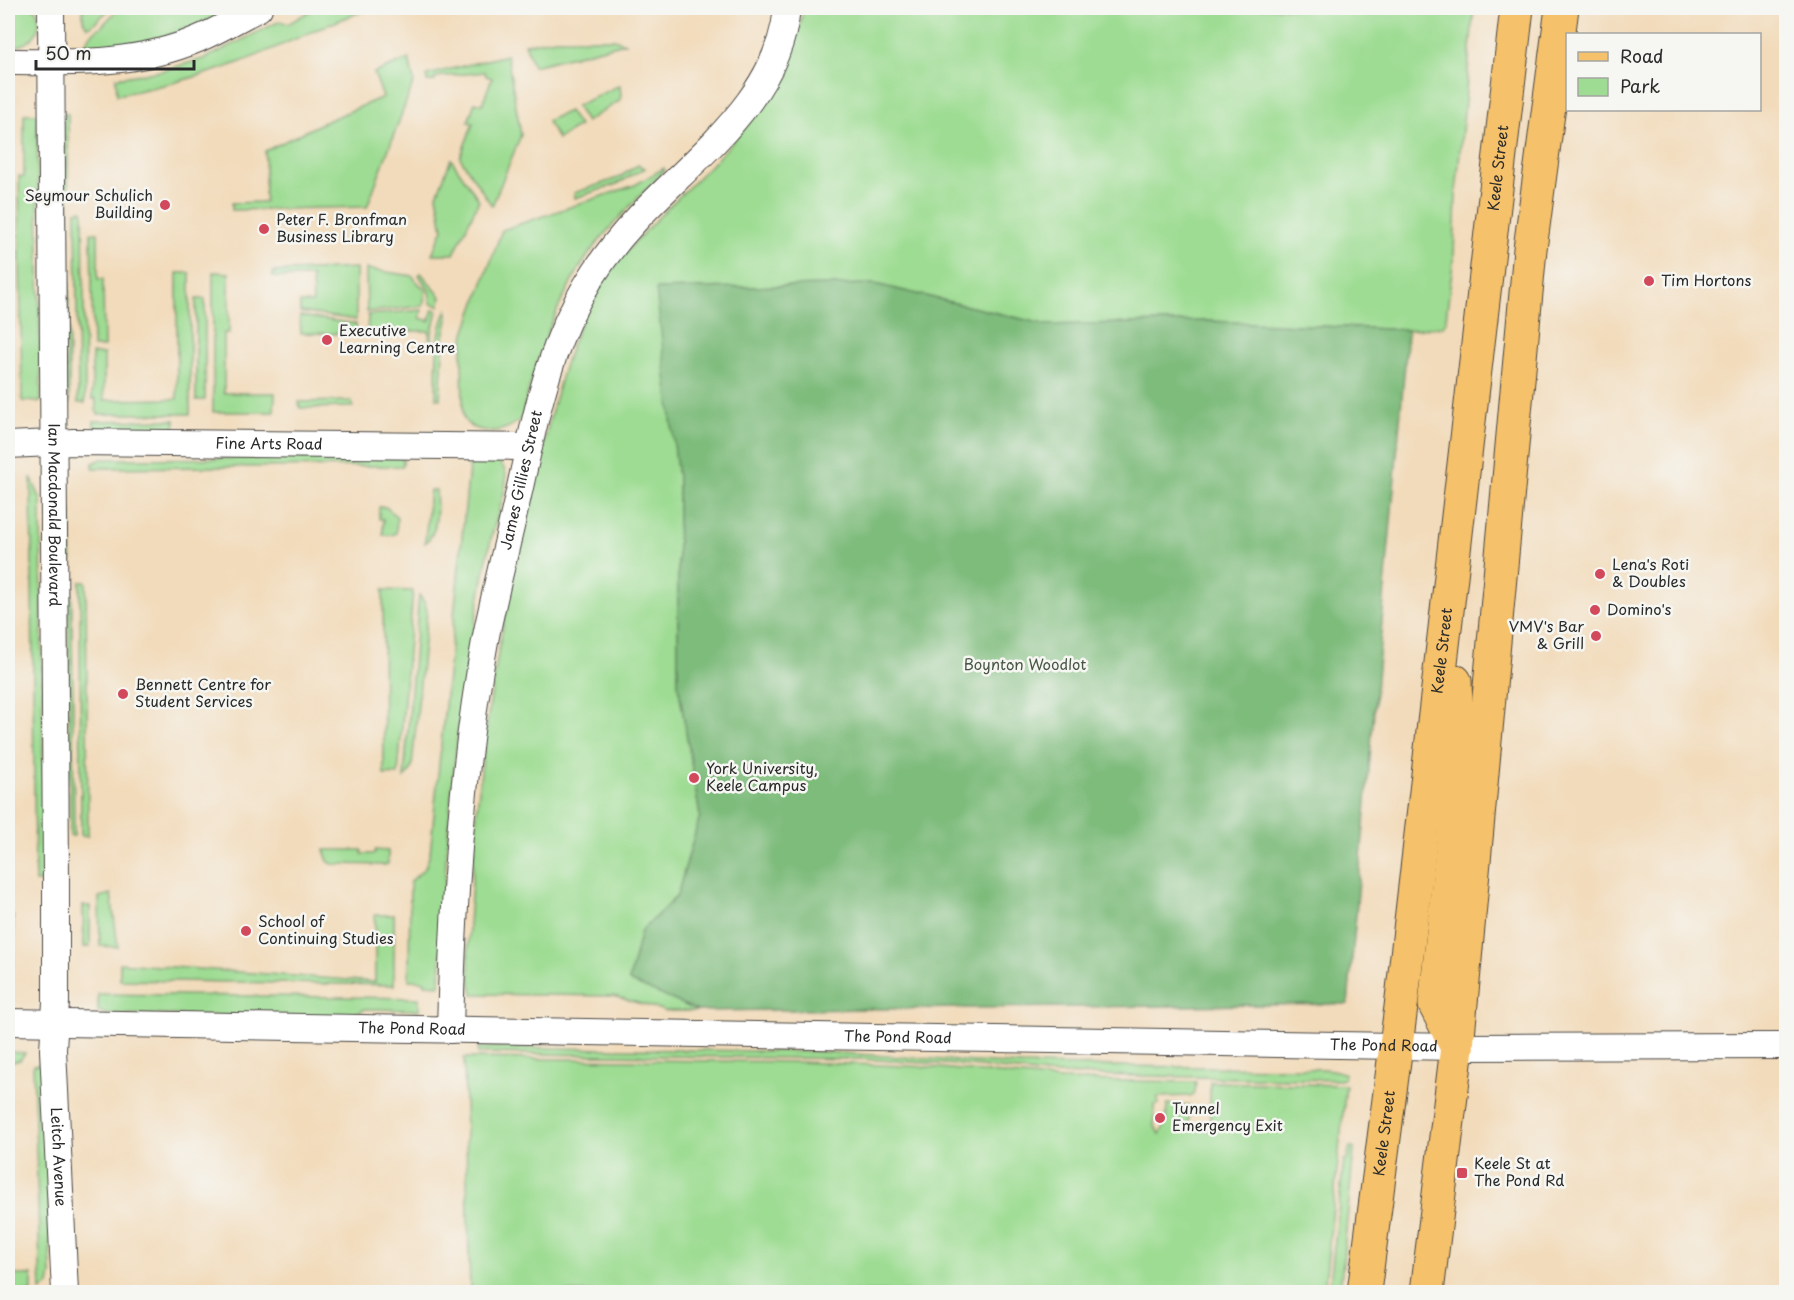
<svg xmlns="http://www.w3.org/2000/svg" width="1794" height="1300" viewBox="0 0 1794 1300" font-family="'Playpen Sans',sans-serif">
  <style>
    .green { fill: #9ddc92; stroke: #64845e; stroke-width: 1.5 }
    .forest { fill: #7ebc7c; stroke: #547454; stroke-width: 1.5 }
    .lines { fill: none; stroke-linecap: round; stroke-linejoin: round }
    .minor-casing { stroke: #494541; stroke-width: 28 }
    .major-casing { stroke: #494541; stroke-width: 35 }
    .minor { stroke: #fff; stroke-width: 26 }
    .major { stroke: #f5c16b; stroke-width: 33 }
    .poi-dot { fill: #d1495b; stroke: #f6f6f2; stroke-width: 2 }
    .labels { text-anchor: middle; stroke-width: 5; stroke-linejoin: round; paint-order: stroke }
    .street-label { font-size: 15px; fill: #2b2b2b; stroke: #f6f6f2 }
    .poi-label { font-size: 15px; fill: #2b2b2b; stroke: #f6f6f2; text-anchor: start }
    .park-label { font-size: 15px; fill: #485745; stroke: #f6f6f2 }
  </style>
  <rect width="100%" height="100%" fill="#f6f6f2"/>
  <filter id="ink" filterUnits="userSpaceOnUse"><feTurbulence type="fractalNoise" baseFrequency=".0167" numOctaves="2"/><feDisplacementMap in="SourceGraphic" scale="12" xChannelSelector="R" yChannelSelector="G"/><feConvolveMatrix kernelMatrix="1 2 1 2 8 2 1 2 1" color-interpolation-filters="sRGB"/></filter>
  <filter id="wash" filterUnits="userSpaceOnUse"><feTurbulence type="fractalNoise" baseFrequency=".008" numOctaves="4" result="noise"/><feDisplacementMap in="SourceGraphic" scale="24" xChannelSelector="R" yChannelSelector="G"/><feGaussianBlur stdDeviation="1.35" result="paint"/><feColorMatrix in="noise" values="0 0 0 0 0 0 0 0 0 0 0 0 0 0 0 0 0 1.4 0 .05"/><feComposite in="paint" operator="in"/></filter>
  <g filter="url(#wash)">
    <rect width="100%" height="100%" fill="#f2dbbb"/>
    <path class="green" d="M8,8h27c12,23 -5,37 -27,41z
      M83,8h28l-20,18 -4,1 -4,-7z
      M119,8h118c-43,19 -104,46 -153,38l6,-11 12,-9z
      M311,8h61c-45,15 -87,37 -131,54 -41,15 -82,25 -124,33l-1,-17 45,-7 45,-13 74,-37 8,3 22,-13z
      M803,8h671l-18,185 -2,62 -9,71 -37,4 -200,-9 -161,4 -172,-41 -218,5 21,189v205l22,133 -23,80 -36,35 -12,49 69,31h-33l-51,-15 -141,-2c-9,-36 -3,-77 -1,-113 7,-145 33,-286 69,-426 15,-60 28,-125 65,-177 62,-88 183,-156 197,-270z
      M555,39h59l11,4 -92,23 -8,-22z
      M507,55l14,80 -29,71 -32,-48 13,-35 -5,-1 7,-20 7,2 10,-26 -6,-2 -1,-4 -49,5 -1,4h-8v-6z
      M409,59l5,22 -47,126 -135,3v-7l33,-1v-51l57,-28 61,-26 -9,-24z
      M620,85l1,12 -2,4 -33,21 -10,-16z
      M569,111l10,15 -21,13 -11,-18z
      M24,114h13l4,288 -19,-1 -3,-225 5,1z
      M63,114h5l1,291 -3,-16z
      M451,159l28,41 -25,54h-22l11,-25 -6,-34z
      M638,165l7,3 -28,16 -42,14 -1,-5 44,-15z
      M664,168l1,2c-25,26 -52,52 -74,81 -36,50 -55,109 -70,168 -5,4 -10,8 -17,10 -13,4 -38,2 -41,-14l-1,-62 3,-20 37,-103 133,-45z
      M83,210l2,193h-7l-2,-192z
      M91,233h7v46h5l1,68h-11z
      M356,268v52l-56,-8v-9h13l-1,-26h-39v-5z
      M366,269l47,7c2,6 9,9 13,15l-3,15 -56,6z
      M213,272l16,1v60h-5v60h51l-1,19h-61z
      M177,273h13v141h-92l-2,-4v-11h-4v-45h12v46l73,-1z
      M421,273l20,24 -2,9 -9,-3c1,-16 -5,-16 -11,-28z
      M196,299h9v101h-9z
      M433,309l4,1 -5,22 1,15 -3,-1 -1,-15h-50l-1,3h-11l1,-19 54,-5 -2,8 9,3z
      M447,310l1,10 -4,16 -4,63 -4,-1c1,-28 -2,-62 11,-88z
      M300,316l56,8 1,10 -56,-1z
      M352,401l1,6 -53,1 -1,-6z
      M175,420v11l-74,-1 -7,-2v-7z
      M482,456c13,2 24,7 24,22 0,18 -11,43 -15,61 -8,36 -14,72 -20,107 -20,112 -27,226 -31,339l-15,-1v-3l-16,-1 1,-98 15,-14 5,-14 39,-386 4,-8z
      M397,457l6,1v8l-310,2v-5l9,-4h16z
      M31,477l10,23 3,382h-9z
      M430,490h6c1,15 3,43 -11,53z
      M379,507h7l11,10 -1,16 -4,2h-9v-16h-4z
      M67,510h4l3,326h-4z
      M80,582h6l2,254h-7z
      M383,590l30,1 -15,183 -14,1z
      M419,595l6,8 2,8 -15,155 -3,7 -5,5z
      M324,850h38v4h13v-4l13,1v13l-4,1 -52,-1 -4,-3z
      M111,894l7,53 -18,-1 -1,-49z
      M83,906h7v41h-6z
      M375,915h19v70l-274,-5v-17l255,19z
      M8,916h5v49h-5z
      M98,994l321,4v12l-54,-1 -17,9 -242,-4 -8,-3z
      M478,1047l347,5 196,13 273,3c16,1 36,-1 51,6l-1,5 -4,1 -294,-6 -85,-9 -102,-6 -381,-6z
      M8,1052l17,1 -5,7 -12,3z
      M464,1058l334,4 132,5 131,13 135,2 -1,11 -4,3 -33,1v7l-4,1v20l6,9 6,-11 1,-19 22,1v25h21v-48l136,3 -22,207h-854z
      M45,1064l6,210 -2,11 -8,6 -8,-226z
      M1350,1147l4,1 -14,144h-11l15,-132h3z
      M8,1275h24v17h-24z"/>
    <path class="forest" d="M875,284l172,41 161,-4 200,9 -60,674 -650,7 -69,-30 12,-50 36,-35 23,-80 -22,-133v-205l-22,-189z"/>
  </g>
  <g filter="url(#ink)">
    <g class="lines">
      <defs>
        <g id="minor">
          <path id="s1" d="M51,8l5,871v123l-3,48 12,242"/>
          <path d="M8,62c64,1 129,3 190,-23 21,-9 41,-21 61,-31"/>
          <path id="s2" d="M8,445l66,-3 455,5"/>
          <path id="s3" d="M8,1022l1449,25 329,-1"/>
          <path id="s4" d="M450,1030c3,-128 12,-264 35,-389 9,-46 21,-91 31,-136 14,-61 25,-125 51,-183 17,-37 40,-71 68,-101 58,-63 144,-121 152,-213"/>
        </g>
        <g id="major">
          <path d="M1455,681l2,51 -1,81 -21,192 22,42"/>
          <path id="s5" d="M1364,1292l37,-285 116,-999"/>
          <path d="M1427,1292l30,-245 73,-798 32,-241"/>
        </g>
      </defs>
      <use href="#minor" class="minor-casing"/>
      <use href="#major" class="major-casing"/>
      <use href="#minor" class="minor"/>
      <use href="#major" class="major"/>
    </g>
  </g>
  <g class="poi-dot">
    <circle cx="165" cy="205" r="6"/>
    <circle cx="264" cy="229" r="6"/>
    <circle cx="1649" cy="281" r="6"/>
    <circle cx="327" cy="340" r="6"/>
    <circle cx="1600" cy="574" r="6"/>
    <circle cx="1595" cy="610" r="6"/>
    <circle cx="1596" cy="636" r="6"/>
    <circle cx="123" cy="694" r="6"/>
    <circle cx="694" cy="778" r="6"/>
    <circle cx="246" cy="931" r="6"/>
    <circle cx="1160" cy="1118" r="6"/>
    <rect x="1456" y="1167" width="12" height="12" rx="3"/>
  </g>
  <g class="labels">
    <g class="street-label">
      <text dy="5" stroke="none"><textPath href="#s5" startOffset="1132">Keele Street</textPath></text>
      <text dy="5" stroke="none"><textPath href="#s2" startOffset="261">Fine Arts Road</textPath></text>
      <text dy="5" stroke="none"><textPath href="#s4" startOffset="556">James Gillies Street</textPath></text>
      <text dy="5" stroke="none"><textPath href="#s1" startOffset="507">Ian Macdonald Boulevard</textPath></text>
      <text dy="5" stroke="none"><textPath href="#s5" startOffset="646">Keele Street</textPath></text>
      <text dy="5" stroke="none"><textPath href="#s3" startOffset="404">The Pond Road</textPath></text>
      <text dy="5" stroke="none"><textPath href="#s3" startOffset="890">The Pond Road</textPath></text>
      <text dy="5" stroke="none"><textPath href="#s3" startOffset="1376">The Pond Road</textPath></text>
      <text dy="5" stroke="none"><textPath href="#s5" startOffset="160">Keele Street</textPath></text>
      <text dy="5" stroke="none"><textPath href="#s1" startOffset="1149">Leitch Avenue</textPath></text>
    </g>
    <g class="poi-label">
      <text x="153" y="201" text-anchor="end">Seymour Schulich<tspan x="153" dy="17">Building</tspan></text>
      <text x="276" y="225">Peter F. Bronfman<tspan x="276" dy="17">Business Library</tspan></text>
      <text x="1661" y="286">Tim Hortons</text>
      <text x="339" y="336">Executive<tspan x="339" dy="17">Learning Centre</tspan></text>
      <text x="1612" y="570">Lena's Roti<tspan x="1612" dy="17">&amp; Doubles</tspan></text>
      <text x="1607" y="615">Domino's</text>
      <text x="1584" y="632" text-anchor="end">VMV's Bar<tspan x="1584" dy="17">&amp; Grill</tspan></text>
      <text x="135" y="690">Bennett Centre for<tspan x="135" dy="17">Student Services</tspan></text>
      <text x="706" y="774">York University,<tspan x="706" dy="17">Keele Campus</tspan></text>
      <text x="258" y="927">School of<tspan x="258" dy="17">Continuing Studies</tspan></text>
      <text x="1172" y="1114">Tunnel<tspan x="1172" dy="17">Emergency Exit</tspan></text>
      <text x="1474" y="1169">Keele St at<tspan x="1474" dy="17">The Pond Rd</tspan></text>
    </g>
    <g class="park-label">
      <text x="1025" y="670">Boynton Woodlot</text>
    </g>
  </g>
  <rect width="1794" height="1300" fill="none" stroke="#f6f6f2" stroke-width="30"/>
  <rect x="1566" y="33" width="195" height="78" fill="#f6f6f2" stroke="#a5a5a2" stroke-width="1.5"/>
  <rect x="1578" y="52" width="30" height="9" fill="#f5c16b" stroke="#a5a5a2" stroke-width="1.5"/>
  <text x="1620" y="63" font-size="18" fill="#2b2b2b">Road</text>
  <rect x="1578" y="78" width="30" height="18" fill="#9ddc92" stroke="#a5a5a2" stroke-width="1.5"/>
  <text x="1620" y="93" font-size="18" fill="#2b2b2b">Park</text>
  <path d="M36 60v9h158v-9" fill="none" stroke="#2b2b2b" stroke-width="3"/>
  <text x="45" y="60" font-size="18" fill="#2b2b2b" stroke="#f6f6f2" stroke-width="4.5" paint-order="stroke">50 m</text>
</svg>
